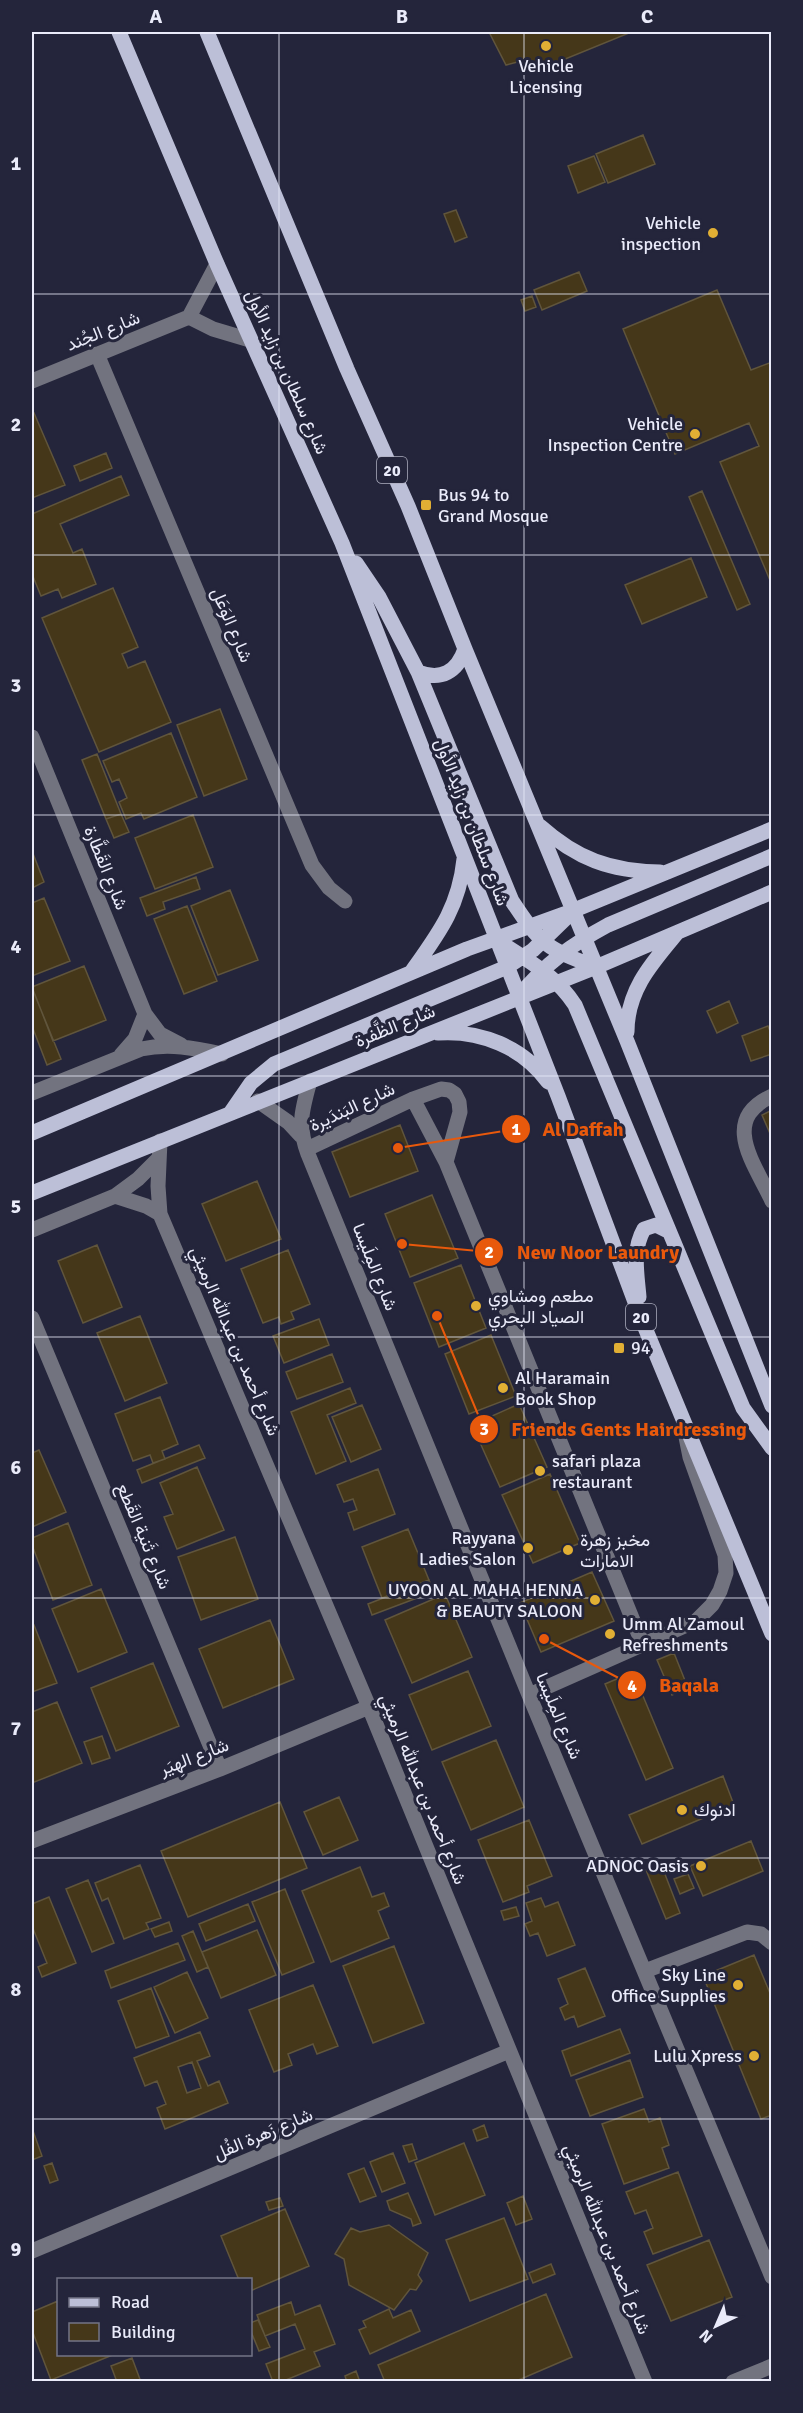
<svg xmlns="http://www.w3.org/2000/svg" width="803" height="2413" viewBox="0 0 803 2413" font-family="Signika,Vazirmatn,sans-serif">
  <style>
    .building { fill: #453719; stroke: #60553c; stroke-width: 1.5; fill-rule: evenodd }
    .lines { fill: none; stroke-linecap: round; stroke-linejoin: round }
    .minor { stroke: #72737f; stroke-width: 15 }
    .major { stroke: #bcbfd7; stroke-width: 15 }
    .grid { fill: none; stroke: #eaebfa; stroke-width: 1.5; stroke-opacity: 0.55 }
    .poi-dot { fill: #e1af34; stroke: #24253b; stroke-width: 2 }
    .labels { text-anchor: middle; stroke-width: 6; stroke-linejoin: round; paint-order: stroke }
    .shield { fill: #24253b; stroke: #afb0c1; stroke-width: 1.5 }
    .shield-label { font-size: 16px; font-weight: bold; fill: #eaebfa }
    .poi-label { font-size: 18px; fill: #eaebfa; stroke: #24253b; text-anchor: start }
    .street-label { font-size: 18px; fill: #eaebfa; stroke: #24253b }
    .leader { fill: none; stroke: #e8590c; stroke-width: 2 }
    .callout-dot { fill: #e8590c; stroke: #24253b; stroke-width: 2 }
    .mark-label { font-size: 18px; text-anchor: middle; font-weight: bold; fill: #fff }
    .callout-label { font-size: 20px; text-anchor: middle; font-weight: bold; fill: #e8590c; stroke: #24253b; stroke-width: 6; stroke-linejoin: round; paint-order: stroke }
    .neatline { fill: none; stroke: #eaebfa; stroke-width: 2 }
    .grid-label { font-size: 20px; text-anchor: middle; font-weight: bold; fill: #eaebfa }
  </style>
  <rect width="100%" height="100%" fill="#24253b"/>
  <path class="building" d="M489,32h139l1,1 -98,40 -6,-13 -19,5z
    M643,135l12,29 -47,19 -12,-29z
    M594,156l11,26 -27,11 -10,-27z
    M456,210l11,27 -12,5 -11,-28z
    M579,272l8,19 -45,19 -8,-20z
    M717,290l34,80 21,-8v223l-52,-123 39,-16 -10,-23 -74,31 -52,-125z
    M532,296l4,11 -11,4 -4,-11z
    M34,413l31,72 -33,13v-84z
    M106,453l6,15 -32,13 -6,-15z
    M121,476l8,19 -69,29 13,29 9,-4 14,35 -34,14 -4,-9 -17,7 -9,-22v-60z
    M702,491l48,113 -13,6 -48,-113z
    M691,558l16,39 -65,27 -17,-39z
    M113,588l25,59 -16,7 6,14 17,-7 26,61 -72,30 -57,-134z
    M220,709l27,70 -43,17 -27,-71z
    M171,733l26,64 -53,22 -3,-6 -15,6 -7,-17 8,-4 -8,-19 -7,3 -9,-21z
    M97,754l24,60 -15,5 -24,-59z
    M121,814l8,18 -15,6 -8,-19z
    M193,815l20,52 -58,22 -20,-51z
    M32,851l12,31 -12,6z
    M196,877l4,12 -37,13 2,7 -18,7 -7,-18z
    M230,890l28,70 -40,15 -27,-69z
    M44,898l26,63 -38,15v-73z
    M187,906l30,75 -33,13 -30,-75z
    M84,966l22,54 -53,21 -21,-54z
    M32,988l29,71 -14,6 -15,-39z
    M729,1001l9,22 -21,10 -10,-22z
    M768,1026l4,10v18l-21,7 -9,-25z
    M772,1110v28l-10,-23z
    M400,1125l18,46 -68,26 -18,-45z
    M257,1181l24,58 -55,22 -24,-57z
    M432,1195l26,63 -48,19 -25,-63z
    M97,1245l25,62 -39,16 -25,-62z
    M288,1250l22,54 -19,8 3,7 -13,5 -2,-7 -16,6 -22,-54z
    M461,1265l25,63 -47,19 -25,-64z
    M140,1316l27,67 -42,18 -28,-68z
    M319,1319l10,26 -45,18 -11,-27z
    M491,1335l25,61 -47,18 -24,-60z
    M332,1354l11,28 -46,17 -11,-27z
    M350,1388l6,15 -29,12 19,46 -30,13 -25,-62z
    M160,1397l18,47 -16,7 3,8 -12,4 -3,-8 -17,6 -18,-47z
    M519,1404l28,63 -47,20 -28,-62z
    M362,1405l19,44 -30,13 -19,-45z
    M199,1445l6,13 -63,25 -5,-13z
    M39,1450l27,62 -34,15v-74z
    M197,1467l27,63 -47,19 -13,-32 9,-3 -13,-31z
    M378,1469l17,45 -41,16 -6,-17 9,-3 -4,-11 -9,3 -7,-17z
    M550,1474l30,69 -47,20 -31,-68z
    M68,1523l24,62 -39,15 -21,-55v-7z
    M408,1529l21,51 -47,18 -20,-51z
    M235,1537l23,62 -57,21 -23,-63z
    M592,1572l22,49 -73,31 -21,-49z
    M429,1580l4,12 -61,23 -4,-11z
    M101,1589l26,63 -49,20 -26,-63z
    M445,1594l27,63 -60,26 -27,-63z
    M270,1620l24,59 -71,29 -24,-59z
    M34,1625l23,58 -25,9v-66z
    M674,1653l14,35 -16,7 -15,-35z
    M153,1663l26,63 -63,25 -25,-63z
    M468,1671l23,55 -59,24 -23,-55z
    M633,1672l40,96 -27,12 -41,-96z
    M57,1702l25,61 -50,20v-71z
    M102,1736l8,22 -18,6 -8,-22z
    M496,1740l28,67 -53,23 -29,-68z
    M723,1776l11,29 -92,39 -13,-29z
    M339,1797l19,43 -35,15 -19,-43z
    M280,1802l27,66 -119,49 -27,-66z
    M529,1820l23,56 -25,10 2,6 -26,10 -25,-62z
    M751,1841l12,30 -60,25 -13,-30z
    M661,1864l19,49 -14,6 -20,-49z
    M140,1865l21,53 -15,5 3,6 -25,10 -16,-41 -6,3 -7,-18z
    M360,1867l12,30 12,-4 5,13 -11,5 11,27 -58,24 -29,-71z
    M688,1874l6,14 -14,6 -6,-15z
    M88,1880l26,63 -22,9 -26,-63z
    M285,1889l29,73 -32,13 -30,-73z
    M49,1897l27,66 -34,14 -4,-10 9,-4 -15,-37v-22z
    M541,1898l4,9 13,-5 17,43 -28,11 -9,-23 -8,3 -5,-12 7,-3 -6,-18z
    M248,1904l7,17 -49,20 -7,-17z
    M516,1907l3,9 -15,4 -3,-9z
    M169,1922l3,9 -17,6 -4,-8z
    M257,1930l19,45 -55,23 -19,-46z
    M193,1931l15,36 -11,5 -15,-36z
    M178,1943l7,17 -74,28 -6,-17z
    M394,1946l30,77 -51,20 -30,-77z
    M754,1955l18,43v117l-11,4 -58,-143z
    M585,1968l20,48 -27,11 -4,-11 -9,4 -5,-12 8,-4 -10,-25z
    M187,1972l21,46 -33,15 -21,-46z
    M313,1985l25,61 -21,8 -4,-10 -25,10 4,11 -18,7 -25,-62z
    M151,1988l18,48 -33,12 -18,-47z
    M620,2029l10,24 -59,23 -9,-25z
    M200,2032l10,24 -13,5 11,25 11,-5 9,22 -63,26 -8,-21 9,-4 -9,-23 -12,5 -11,-28zM192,2062l9,26 -14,5 -9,-26z
    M630,2060l13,37 -53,19 -14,-36z
    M644,2109l5,13 11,-4 9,27 -7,3 7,20 -45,16 -22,-60z
    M484,2125l4,12 -11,4 -4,-11z
    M32,2128l10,28 -10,4z
    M464,2143l21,52 -50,20 -20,-52z
    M412,2144l5,15 -8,3 -6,-16z
    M393,2153l12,30 -23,9 -12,-30z
    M52,2163l6,17 -8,3 -6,-17z
    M364,2168l12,28 -16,6 -12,-28z
    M678,2172l24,64 -49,18 -9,-22 9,-4 -7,-18 -11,4 -9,-22z
    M408,2193l13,30 -8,3 -2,-7 -21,-9 -3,-9z
    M523,2196l9,23 -16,6 -9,-22z
    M280,2198l3,8 -14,4 -3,-8z
    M285,2209l24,57 -59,25v-11h-11l-18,-44z
    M504,2218l24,61 -58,22 -24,-61z
    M389,2225l39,28 -10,22 4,6 -6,9 -6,-1 -16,21 -45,-25 -5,-26 -9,-5 16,-26 9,4z
    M709,2240l23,57 -61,24 -24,-56z
    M551,2264l4,10 -22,9 -4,-10z
    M546,2294l26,63 -58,25h-129l-7,-17z
    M58,2301v53h57l-64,26 -19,-50v-18z
    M291,2302l4,13 25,-10 15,39 -21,8 6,14 -39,16h-8l-7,-18 39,-15 -10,-25 -30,12 -8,-21z
    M389,2309l4,9 18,-8 9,21 -50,23 -11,-24 7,-3 -3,-6z
    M258,2320l12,27 -11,4 -9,-22v-6z
    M132,2358l9,24h-24l-6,-16z
    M356,2371l4,11h-13l-2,-6z"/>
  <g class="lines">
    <path class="minor" d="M189,317l24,12 37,11
      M97,354l215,511 17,23 16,13
      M32,381l157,-64 28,-53
      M32,737l113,277 15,20 21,11
      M121,1055l14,-16 10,-25
      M310,1081c-8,29 -13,44 -2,73l221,541 243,582
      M32,1093l109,-44c28,-6 53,-1 81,5
      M772,1096c-53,24 -17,68 0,105
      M413,1099l33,63 197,483
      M258,1101l30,21 13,14
      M160,1141l-2,45 2,28 209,493 276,675
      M307,1149l106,-50 28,-10 8,1 6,4 4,8 1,10 -14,50
      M115,1196l31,10 14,8
      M32,1230l83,-34 23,-17 20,-20
      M32,1318l188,451
      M529,1695l167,-74 16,-16 8,-14 6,-18 -1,-18 -35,-98 -4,-20
      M32,1841l188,-72 149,-62
      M645,1971l102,-39 14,2 11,9
      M32,2251l477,-200
      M733,2382l39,-16"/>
    <path class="major" d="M119,32l98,232 125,279 216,553 83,222 131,316
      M207,32l140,337 61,137 57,143 162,392 145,365
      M356,563l23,34 39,75 94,229c29,44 35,48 84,66
      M418,672c23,9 39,0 47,-23
      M540,826c37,33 70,45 120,46
      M495,939c30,20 60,35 80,66l168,403 29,40
      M412,971c27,-38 47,-64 52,-112
      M519,996c27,-33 52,-51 89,-71l164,-69
      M627,1032c0,-42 25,-69 50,-99
      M438,1033c42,-3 85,14 110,49
      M231,1112l20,-29 23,-19 233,-97 26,-17 35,-34
      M32,1133l435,-184 105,-38 200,-82
      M32,1193l564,-226 176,-75
      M639,1297c-2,-24 -7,-47 5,-68l12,-4 12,6"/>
  </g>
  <path class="grid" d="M279,32v2350M524,32v2350M32,294h740M32,555h740M32,815h740M32,1076h740M32,1337h740M32,1598h740M32,1858h740M32,2119h740"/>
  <g class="poi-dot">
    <circle cx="546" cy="46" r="6"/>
    <circle cx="713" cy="233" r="6"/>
    <circle cx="695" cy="434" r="6"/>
    <rect x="420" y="499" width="12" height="12" rx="3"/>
    <circle cx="476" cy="1306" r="6"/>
    <rect x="613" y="1342" width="12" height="12" rx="3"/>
    <circle cx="503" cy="1388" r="6"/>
    <circle cx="540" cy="1471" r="6"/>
    <circle cx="528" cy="1548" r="6"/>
    <circle cx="568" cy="1550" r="6"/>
    <circle cx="595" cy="1600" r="6"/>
    <circle cx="610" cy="1634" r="6"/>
    <circle cx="682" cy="1810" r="6"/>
    <circle cx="701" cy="1866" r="6"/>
    <circle cx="738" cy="1985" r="6"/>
    <circle cx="754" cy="2056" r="6"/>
  </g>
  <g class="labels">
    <g class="shield">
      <rect x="377" y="457" width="30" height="26" rx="4.5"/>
      <rect x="626" y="1304" width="30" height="26" rx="4.5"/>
    </g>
    <g class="shield-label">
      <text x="392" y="476">20</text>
      <text x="641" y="1323">20</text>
    </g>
    <g class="poi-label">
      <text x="546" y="72" text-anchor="middle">Vehicle<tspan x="546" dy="21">Licensing</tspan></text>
      <text x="701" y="229" text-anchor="end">Vehicle<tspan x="701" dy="21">inspection</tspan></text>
      <text x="683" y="430" text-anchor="end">Vehicle<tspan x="683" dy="21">Inspection Centre</tspan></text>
      <text x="438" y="501">Bus 94 to<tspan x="438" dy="21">Grand Mosque</tspan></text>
      <text x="488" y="1302">مطعم ومشاوي<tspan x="488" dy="21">الصياد البحري</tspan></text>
      <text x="631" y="1354">94</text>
      <text x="515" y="1384">Al Haramain<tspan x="515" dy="21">Book Shop</tspan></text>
      <text x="552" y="1467">safari plaza<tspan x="552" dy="21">restaurant</tspan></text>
      <text x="516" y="1544" text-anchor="end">Rayyana<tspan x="516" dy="21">Ladies Salon</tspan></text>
      <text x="580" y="1546">مخبز زهرة<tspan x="580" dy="21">الامارات</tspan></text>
      <text x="583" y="1596" text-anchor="end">UYOON AL MAHA HENNA<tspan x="583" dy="21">&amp; BEAUTY SALOON</tspan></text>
      <text x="622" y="1630">Umm Al Zamoul<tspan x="622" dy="21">Refreshments</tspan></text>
      <text x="694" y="1816">ادنوك</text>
      <text x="689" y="1872" text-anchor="end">ADNOC Oasis</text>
      <text x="726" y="1981" text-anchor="end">Sky Line<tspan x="726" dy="21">Office Supplies</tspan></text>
      <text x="742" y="2062" text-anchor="end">Lulu Xpress</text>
    </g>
    <g class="street-label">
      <text transform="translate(103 331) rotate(-22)" y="6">شارع الجُند</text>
      <text transform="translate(287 372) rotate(66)" y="6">شارع سلطان بن زايد الأول</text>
      <text transform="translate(232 625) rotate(67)" y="6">شارع الوَعَل</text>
      <text transform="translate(472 822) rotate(69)" y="6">شارع سلطان بن زايد الأول</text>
      <text transform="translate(106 868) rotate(68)" y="6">شارع القَطَّارة</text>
      <text transform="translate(395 1026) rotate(-22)" y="6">شارع الظَّفرة</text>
      <text transform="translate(352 1107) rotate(-25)" y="6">شارع البَندَيرة</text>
      <text transform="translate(375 1267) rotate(68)" y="6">شارع المِلَيسا</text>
      <text transform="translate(235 1341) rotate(67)" y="6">شارع أحمد بن عبدالله الرميثي</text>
      <text transform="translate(144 1536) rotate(67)" y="6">شارع ثَنية القَطع</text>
      <text transform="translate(559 1716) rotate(67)" y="6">شارع المِلَيسا</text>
      <text transform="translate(194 1757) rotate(-21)" y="6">شارع الهِيَر</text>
      <text transform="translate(423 1789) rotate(68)" y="6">شارع أحمد بن عبدالله الرميثي</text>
      <text transform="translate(263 2134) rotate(-23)" y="6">شارع زَهرة الفُل</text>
      <text transform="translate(607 2239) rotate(68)" y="6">شارع أحمد بن عبدالله الرميثي</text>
    </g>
  </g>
  <path class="leader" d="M398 1148L516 1129M402 1244L489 1252M437 1316L484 1429M544 1639L632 1685"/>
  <g class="callout-dot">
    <circle cx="398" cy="1148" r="6"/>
    <circle cx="402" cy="1244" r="6"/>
    <circle cx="437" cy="1316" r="6"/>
    <circle cx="544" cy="1639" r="6"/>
    <circle cx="516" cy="1129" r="15"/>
    <circle cx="489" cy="1252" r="15"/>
    <circle cx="484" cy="1429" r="15"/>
    <circle cx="632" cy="1685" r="15"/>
  </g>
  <g class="mark-label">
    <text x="516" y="1135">1</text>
    <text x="489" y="1258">2</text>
    <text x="484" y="1435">3</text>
    <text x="632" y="1692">4</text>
  </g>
  <g class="callout-label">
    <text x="583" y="1136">Al Daffah</text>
    <text x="598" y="1259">New Noor Laundry</text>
    <text x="629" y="1436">Friends Gents Hairdressing</text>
    <text x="689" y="1692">Baqala</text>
  </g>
  <rect width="803" height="2413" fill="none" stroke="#24253b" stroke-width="66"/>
  <rect x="57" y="2278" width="195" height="78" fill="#24253b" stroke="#737487" stroke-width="1.5"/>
  <rect x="69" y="2298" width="30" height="9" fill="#bcbfd7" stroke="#737487" stroke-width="1.5"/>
  <text x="111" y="2308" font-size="18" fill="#eaebfa">Road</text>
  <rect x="69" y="2323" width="30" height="18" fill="#453719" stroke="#737487" stroke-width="1.5"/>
  <text x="111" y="2338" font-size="18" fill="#eaebfa">Building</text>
  <g transform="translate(716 2326) rotate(224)" stroke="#24253b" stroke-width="4.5" paint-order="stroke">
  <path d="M0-4.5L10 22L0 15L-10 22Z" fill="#eaebfa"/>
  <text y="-9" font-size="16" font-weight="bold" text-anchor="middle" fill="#eaebfa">N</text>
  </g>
  <rect x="33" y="33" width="737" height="2347" class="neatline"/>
  <g class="grid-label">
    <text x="156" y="23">A</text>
    <text x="402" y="23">B</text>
    <text x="647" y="23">C</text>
    <text x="16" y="170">1</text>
    <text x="16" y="431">2</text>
    <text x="16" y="692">3</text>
    <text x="16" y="953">4</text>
    <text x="16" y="1213">5</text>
    <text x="16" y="1474">6</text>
    <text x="16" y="1735">7</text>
    <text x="16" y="1996">8</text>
    <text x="16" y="2256">9</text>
  </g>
</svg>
